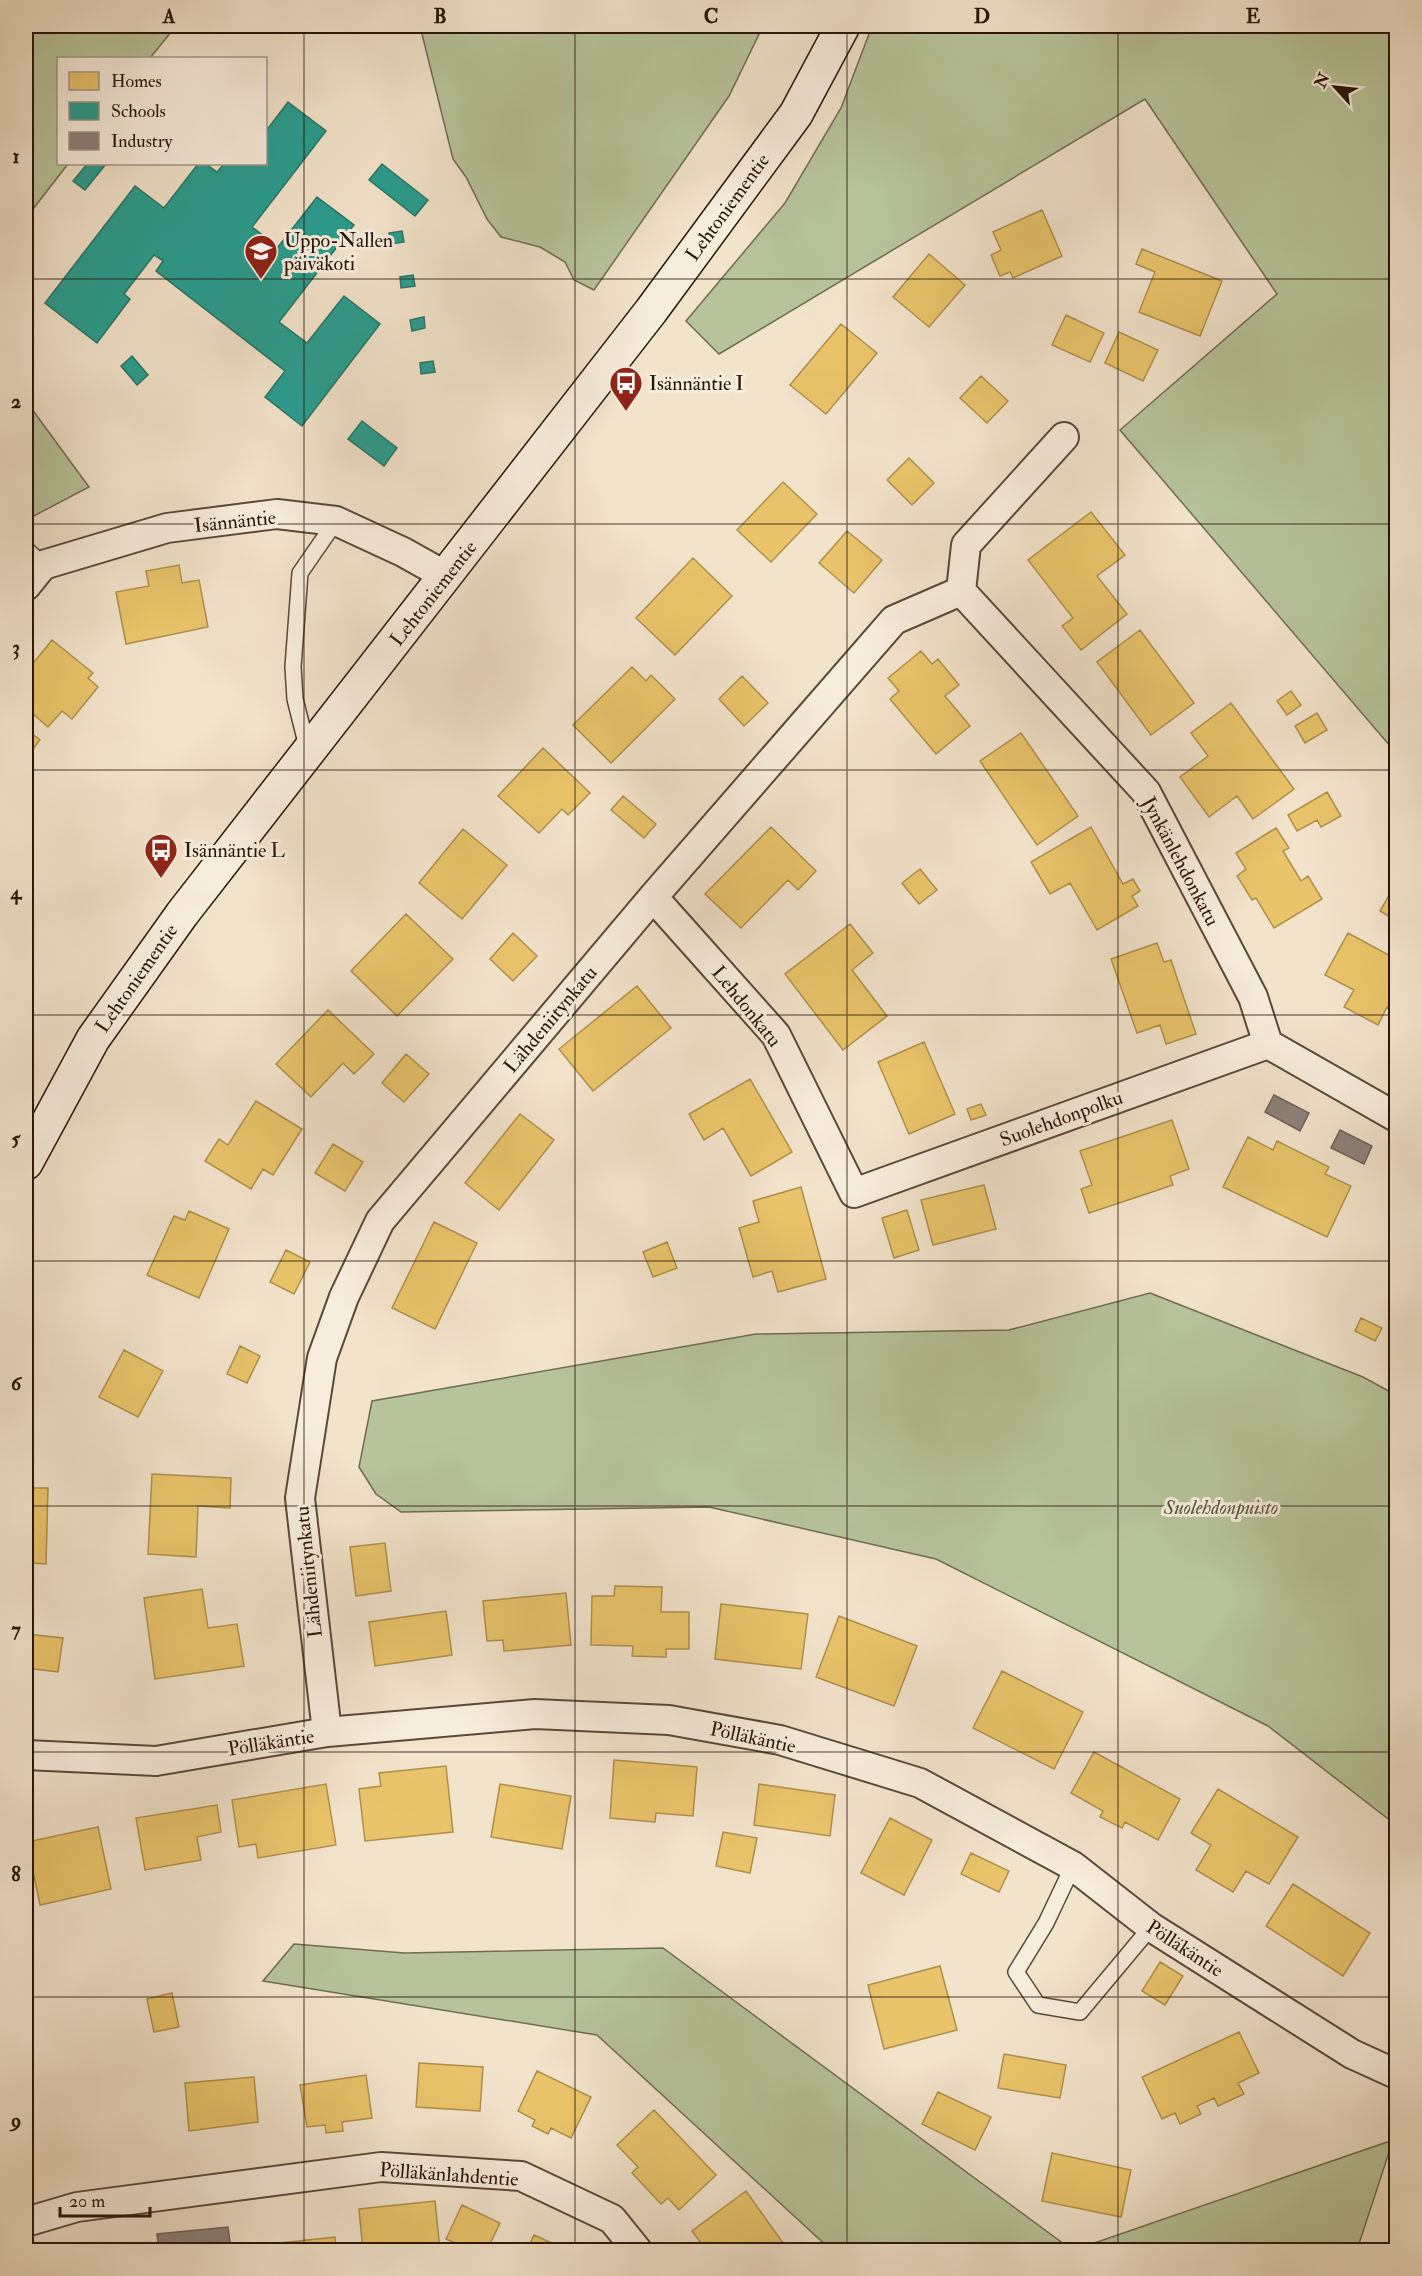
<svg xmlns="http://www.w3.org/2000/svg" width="1422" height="2276" viewBox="0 0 1422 2276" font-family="'IM FELL Double Pica',serif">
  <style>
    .green { fill: #b7c49a; stroke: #706c50; stroke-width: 1.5 }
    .homes { fill: #e9c46a; stroke: #af8f4c; stroke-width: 1.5 }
    .schools { fill: #2a9d8f; stroke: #297466; stroke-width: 1.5 }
    .industry { fill: #8a817c; stroke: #6d6059; stroke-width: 1.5 }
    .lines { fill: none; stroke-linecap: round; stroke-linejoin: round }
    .service-casing { stroke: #5a4838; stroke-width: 18 }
    .minor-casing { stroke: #5a4838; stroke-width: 32 }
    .secondary-casing { stroke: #281407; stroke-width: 36 }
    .service { stroke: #f7eddd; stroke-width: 15 }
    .minor { stroke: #f7eddd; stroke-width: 28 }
    .secondary { stroke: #f7eddd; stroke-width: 33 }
    .grid { fill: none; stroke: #281407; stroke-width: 1.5; stroke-opacity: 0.55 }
    .labels { text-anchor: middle; stroke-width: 6; stroke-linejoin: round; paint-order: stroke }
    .street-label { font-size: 20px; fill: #281407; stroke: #f7eddd }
    .poi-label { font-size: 20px; fill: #281407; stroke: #f7eddd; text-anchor: start }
    .park-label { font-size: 20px; font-style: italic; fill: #5a523a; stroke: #f7eddd }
    .neatline { fill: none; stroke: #281407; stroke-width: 2 }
    .grid-label { font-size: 20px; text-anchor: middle; font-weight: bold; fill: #281407 }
  </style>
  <rect width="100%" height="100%" fill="#f2e3cb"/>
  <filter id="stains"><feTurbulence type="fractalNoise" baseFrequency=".00333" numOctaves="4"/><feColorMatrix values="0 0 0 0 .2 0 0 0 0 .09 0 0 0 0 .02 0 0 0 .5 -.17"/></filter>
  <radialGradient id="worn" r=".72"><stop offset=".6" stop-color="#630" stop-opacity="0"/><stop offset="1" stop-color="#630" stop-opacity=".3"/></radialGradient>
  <path class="green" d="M26,26h150l-26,32h-92v106h10l-42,54z
    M420,26h343l-34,70 -135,194 -20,-10 -9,-18 -25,-15 -39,-10 -14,-18 -21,-42 -13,-18z
    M872,26h524v727l-276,-323 157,-136 -132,-195 -426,255 -33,-33 99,-118 56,-95z
    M26,401l63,86 -63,33z
    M1150,1293l213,84 33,18v430l-128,-99 -332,-167 -227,-52 -308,5 -25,-18 -17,-27 13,-66 384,-67 253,-4z
    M294,1944l110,9 259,-5 409,302h-241l-234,-215 -334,-54z
    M1393,2140l-36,110h-283z"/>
  <path class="homes" d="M1042,210l20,46 -49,22 -3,-6 -10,4 -9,-21 10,-5 -8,-18z
    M1142,249l80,32 -22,55 -61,-24 16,-40 -19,-8z
    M929,254l36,31 -36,42 -36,-30z
    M1066,315l38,18 -14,29 -38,-17z
    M841,324l36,29 -51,61 -36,-29z
    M1119,332l39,18 -15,31 -38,-18z
    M981,376l27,25 -21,22 -27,-25z
    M909,458l25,25 -22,22 -25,-25z
    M783,482l34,32 -46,48 -34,-32z
    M1091,512l34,43 -28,21 30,38 -46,36 -19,-24 11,-8 -45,-58z
    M847,531l35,29 -28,33 -35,-30z
    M693,558l39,38 -57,59 -39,-37z
    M179,565l3,18 17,-3 9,47 -82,17 -10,-52 33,-6 -3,-15z
    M1140,630l54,73 -43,32 -54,-73z
    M52,640l41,33 -5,5 10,9 -26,32 -10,-8 -14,16 -22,-19v-36z
    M921,651l11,13 6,-5 21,26 -14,11 25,30 -34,28 -46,-55 9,-8 -11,-13z
    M632,667l14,14 5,-6 24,24 -64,64 -38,-38z
    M742,676l26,27 -24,23 -25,-27z
    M1291,691l10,14 -14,10 -10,-14z
    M1231,703l63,86 -41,30 -16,-23 -28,21 -29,-40 28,-21 -17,-23z
    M1317,713l10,17 -22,13 -10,-17z
    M26,729l14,11 -14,18z
    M1021,733l57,83 -41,29 -57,-84z
    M543,748l47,45 -22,22 -6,-6 -23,24 -41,-37z
    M1327,792l14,24 -20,11 -4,-7 -20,11 -9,-16z
    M623,796l33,28 -12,14 -33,-28z
    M771,827l45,44 -18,19 -10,-10 -47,48 -36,-34z
    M1091,827l32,57 10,-5 7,12 -8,5 6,10 -41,24 -27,-47 -20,11 -19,-32z
    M1276,828l13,20 -6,3 18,30 7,-5 14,23 -48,29 -18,-30 -4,2 -15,-24 9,-7 -10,-16z
    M463,829l44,36 -45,54 -43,-36z
    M920,869l17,21 -18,14 -17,-21z
    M1391,892l5,3 -1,25 -15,-9z
    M406,914l47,45 -56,57 -46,-45z
    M850,924l23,29 -21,17 35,46 -44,34 -58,-76z
    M513,933l24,23 -24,25 -23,-22z
    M1348,933l48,26v53l-9,-5 -9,18 -34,-18 10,-17 -29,-15z
    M1157,943l7,19 7,-2 25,74 -30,10 -6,-19 -23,8 -26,-74z
    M637,986l34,42 -78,63 -34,-42z
    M328,1010l46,44 -20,20 -11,-11 -32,34 -35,-33z
    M924,1042l31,72 -46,20 -31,-72z
    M406,1054l23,20 -25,28 -22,-19z
    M750,1079l42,73 -41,24 -28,-48 -19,12 -15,-26z
    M256,1101l46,28 -29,46 -10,-6 -12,20 -46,-28 14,-22 9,6z
    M981,1104l5,11 -15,5 -4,-11z
    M520,1114l34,26 -55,70 -34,-27z
    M1172,1120l17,49 -19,7 3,9 -84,28 -8,-24 11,-4 -12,-34z
    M1248,1137l25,13 4,-9 52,26 -4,7 26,12 -24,51 -104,-50z
    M333,1144l30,18 -18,29 -30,-18z
    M984,1185l12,44 -63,16 -12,-45z
    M801,1187l25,92 -48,13 -6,-21 -19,6 -14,-49 20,-6 -6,-21z
    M907,1210l12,40 -25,8 -12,-40z
    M189,1211l40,18 -30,69 -52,-23 27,-59 11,4z
    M434,1222l43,21 -42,86 -43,-21z
    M667,1242l10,26 -24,9 -10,-25z
    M286,1250l24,12 -16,32 -24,-12z
    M1361,1318l21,10 -7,13 -20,-10z
    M240,1346l20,10 -13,27 -20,-9z
    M124,1350l39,21 -25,46 -39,-20z
    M152,1474l79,4 -1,30 -32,-2 -2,51 -48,-3z
    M26,1488h22l-2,76 -16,-1v16h-4z
    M385,1543l6,48 -35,5 -6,-49z
    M615,1586l47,1 -1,25h28v37h-23v8l-34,-1 1,-10 -42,-1 1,-49h22z
    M202,1589l6,39 29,-4 7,42 -89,13 -11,-81z
    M566,1593l5,52 -67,6 -1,-11 -16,1 -4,-40z
    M721,1604l87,10 -7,55 -86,-10z
    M446,1611l6,44 -77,11 -6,-44z
    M839,1616l78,30 -23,60 -78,-29z
    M26,1634l37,4 -5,34 -32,-4z
    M1002,1671l81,41 -29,57 -81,-41z
    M1094,1752l86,47 -22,41 -33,-18 -3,6 -22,-11 3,-6 -32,-18z
    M614,1760l83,7 -4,49 -37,-3 -1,9 -45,-4z
    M446,1766l7,66 -88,9 -6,-52 22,-3 -2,-13z
    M326,1784l10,61 -78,13 -2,-14 -17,3 -7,-47z
    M500,1784l71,12 -9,53 -71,-12z
    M759,1784l76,11 -5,41 -76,-11z
    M1218,1789l80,48 -29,47 -23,-13 -13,21 -37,-22 15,-25 -20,-12z
    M217,1805l4,27 -24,5 4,23 -56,10 -9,-52z
    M890,1818l42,22 -28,55 -43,-22z
    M98,1827l13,62 -71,16 -13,-63z
    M723,1832l34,6 -7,35 -34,-7z
    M971,1853l38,18 -10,21 -38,-18z
    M1293,1884l77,49 -27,43 -77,-50z
    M1160,1962l23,14 -18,29 -23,-14z
    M940,1966l17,64 -73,19 -16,-64z
    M172,1993l7,34 -25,5 -7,-33z
    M1239,2032l20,41 -21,10 6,11 -26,12 -4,-8 -17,8 4,8 -21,10 -5,-11 -13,6 -20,-42z
    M1004,2054l62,11 -6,33 -62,-10z
    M419,2063l64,4 -3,44 -64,-4z
    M537,2071l54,26 -20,41 -20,-10 -3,6 -16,-8 3,-6 -17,-9z
    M366,2075l6,43 -30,4 1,9 -17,2 -1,-8 -18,2 -7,-42z
    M254,2077l4,45 -69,9 -4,-48z
    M938,2092l53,25 -16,33 -53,-26z
    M654,2110l62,65 -37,35 -11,-12 -7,6 -29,-31 6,-6 -21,-22z
    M1052,2153l79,17 -10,47 -79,-16z
    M746,2191l42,59h-82l-14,-19z
    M435,2201l5,49h-77l-4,-41z
    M462,2205l38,18 -13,27h-15l-26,-11z
    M534,2235l33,15h-40z
    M335,2237l1,13h-74l-1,-5z"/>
  <path class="schools" d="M288,102l38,29 -74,96 26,20 39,-50 37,28 -75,97 28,21 37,-47 36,28 -78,102 -37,-29 20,-26 -129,-100 7,-10 -9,-6 -30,39 6,5 -33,44 -52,-40 90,-117 29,22 34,-44h8l11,8 7,-8h42v-33z
    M87,164h19l-21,26 -12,-9z
    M382,164l46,36 -13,16 -46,-36z
    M402,231l2,11 -13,2 -2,-11z
    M413,275l2,11 -14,2 -1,-11z
    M424,317l1,11 -13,3 -2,-11z
    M132,356l16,19 -11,10 -16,-19z
    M433,361l2,11 -14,2 -1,-11z
    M362,421l35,27 -13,18 -36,-27z"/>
  <path class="industry" d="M1274,1095l35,18 -9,18 -35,-19z
    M1340,1130l32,16 -8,18 -33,-16z
    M228,2227l3,23h-72l-2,-16z"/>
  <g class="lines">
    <defs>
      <path id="service" d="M26,549l17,16
        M308,751l-13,-52 -2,-32 7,-94 36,-52
        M1073,1866l-27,57 -30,49 22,33 42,7 71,-85"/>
      <path id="minor" d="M26,586l17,-21 124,-37 110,-14 59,7 67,31 43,24
        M961,591l185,201 107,205 15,47 128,73
        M653,897l123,138 78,158 414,-149
        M327,1732l-27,-234 22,-140 22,-61 36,-76 273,-324 241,-277 67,-29 5,-46 98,-108
        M26,1755l130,6 171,-29 208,-18 134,6 111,20 140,43 153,83 78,61 201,127 44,20
        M26,2222l51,-15 304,-40 140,9 91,43 25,31"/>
      <path id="secondary" d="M26,1163l67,-124 89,-125 469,-603 145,-197 47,-88"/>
    </defs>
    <use href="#service" class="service-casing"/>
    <use href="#minor" class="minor-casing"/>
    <use href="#secondary" class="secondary-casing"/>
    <use href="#service" class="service"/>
    <use href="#minor" class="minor"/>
    <use href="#secondary" class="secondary"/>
  </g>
  <path class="grid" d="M304,26v2224M575,26v2224M847,26v2224M1118,26v2224M26,279h1370M26,524h1370M26,770h1370M26,1015h1370M26,1261h1370M26,1506h1370M26,1752h1370M26,1997h1370"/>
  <defs>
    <symbol id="school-pin" viewBox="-11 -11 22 30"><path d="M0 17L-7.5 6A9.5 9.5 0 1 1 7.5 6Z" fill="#8f2418" stroke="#f7eddd"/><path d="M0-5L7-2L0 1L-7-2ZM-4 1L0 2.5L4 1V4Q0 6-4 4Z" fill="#fff"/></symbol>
    <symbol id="bus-pin" viewBox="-11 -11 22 30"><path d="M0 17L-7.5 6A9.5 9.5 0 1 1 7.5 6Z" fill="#8f2418" stroke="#f7eddd"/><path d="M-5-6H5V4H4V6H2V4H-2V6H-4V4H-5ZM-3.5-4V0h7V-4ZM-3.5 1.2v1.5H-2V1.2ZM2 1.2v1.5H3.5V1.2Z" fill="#fff"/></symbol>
  </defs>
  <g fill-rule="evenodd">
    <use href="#school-pin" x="242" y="232" width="38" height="52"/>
    <use href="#bus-pin" x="607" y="364" width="38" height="52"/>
    <use href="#bus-pin" x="142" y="831" width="38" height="52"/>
  </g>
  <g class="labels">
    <g class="street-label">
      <text transform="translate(727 207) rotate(-54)" y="7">Lehtoniementie</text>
      <text transform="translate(235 521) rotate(-6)" y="7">Isännäntie</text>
      <text transform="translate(433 593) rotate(-52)" y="7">Lehtoniementie</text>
      <text transform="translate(1181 861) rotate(62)" y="7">Jynkänlehdonkatu</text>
      <text transform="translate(136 978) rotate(-55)" y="7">Lehtoniementie</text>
      <text transform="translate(747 1006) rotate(51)" y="7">Lehdonkatu</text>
      <text transform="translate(550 1019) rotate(-50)" y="7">Lähdeniitynkatu</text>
      <text transform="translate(1061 1118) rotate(-20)" y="7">Suolehdonpolku</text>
      <text transform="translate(308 1572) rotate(-96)" y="7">Lähdeniitynkatu</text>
      <text transform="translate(753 1737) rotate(12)" y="7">Pölläkäntie</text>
      <text transform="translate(271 1742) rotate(-9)" y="7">Pölläkäntie</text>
      <text transform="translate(1185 1948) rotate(33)" y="7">Pölläkäntie</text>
      <text transform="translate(449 2174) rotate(4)" y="7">Pölläkänlahdentie</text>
    </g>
    <g class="poi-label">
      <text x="284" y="247">Uppo-Nallen<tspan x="284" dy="23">päiväkoti</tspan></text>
      <text x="649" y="390">Isännäntie I</text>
      <text x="184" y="857">Isännäntie L</text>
    </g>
    <g class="park-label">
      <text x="1221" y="1514">Suolehdonpuisto</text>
    </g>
  </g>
  <rect width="1422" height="2276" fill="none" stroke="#f2e3cb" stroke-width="66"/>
  <rect x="57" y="57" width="210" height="108" fill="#f7eddd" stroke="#a49687" stroke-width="1.5"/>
  <rect x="69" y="72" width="30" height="18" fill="#e9c46a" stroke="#a49687" stroke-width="1.5"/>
  <text x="111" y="87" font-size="18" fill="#281407">Homes</text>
  <rect x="69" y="102" width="30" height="18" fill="#2a9d8f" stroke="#a49687" stroke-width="1.5"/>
  <text x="111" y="117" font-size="18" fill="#281407">Schools</text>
  <rect x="69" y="132" width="30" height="18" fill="#8a817c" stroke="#a49687" stroke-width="1.5"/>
  <text x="111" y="147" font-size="18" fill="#281407">Industry</text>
  <g transform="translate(1335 87) rotate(297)" stroke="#f7eddd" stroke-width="4.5" paint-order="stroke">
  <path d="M0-4.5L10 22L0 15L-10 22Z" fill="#281407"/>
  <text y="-9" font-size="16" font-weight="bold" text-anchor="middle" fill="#281407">N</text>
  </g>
  <path d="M60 2207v9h90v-9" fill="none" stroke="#281407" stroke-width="3"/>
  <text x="69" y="2207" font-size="18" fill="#281407" stroke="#f7eddd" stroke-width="4.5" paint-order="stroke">20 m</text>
  <rect x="33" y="33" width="1356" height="2210" class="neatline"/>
  <g class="grid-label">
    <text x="169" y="23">A</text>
    <text x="440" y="23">B</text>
    <text x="711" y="23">C</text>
    <text x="982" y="23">D</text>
    <text x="1253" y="23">E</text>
    <text x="16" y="163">1</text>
    <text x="16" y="408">2</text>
    <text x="16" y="654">3</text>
    <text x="16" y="899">4</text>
    <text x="16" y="1145">5</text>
    <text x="16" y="1390">6</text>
    <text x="16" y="1636">7</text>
    <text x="16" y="1881">8</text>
    <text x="16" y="2127">9</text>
  </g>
  <rect width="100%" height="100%" filter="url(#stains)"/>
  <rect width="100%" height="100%" fill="url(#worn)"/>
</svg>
